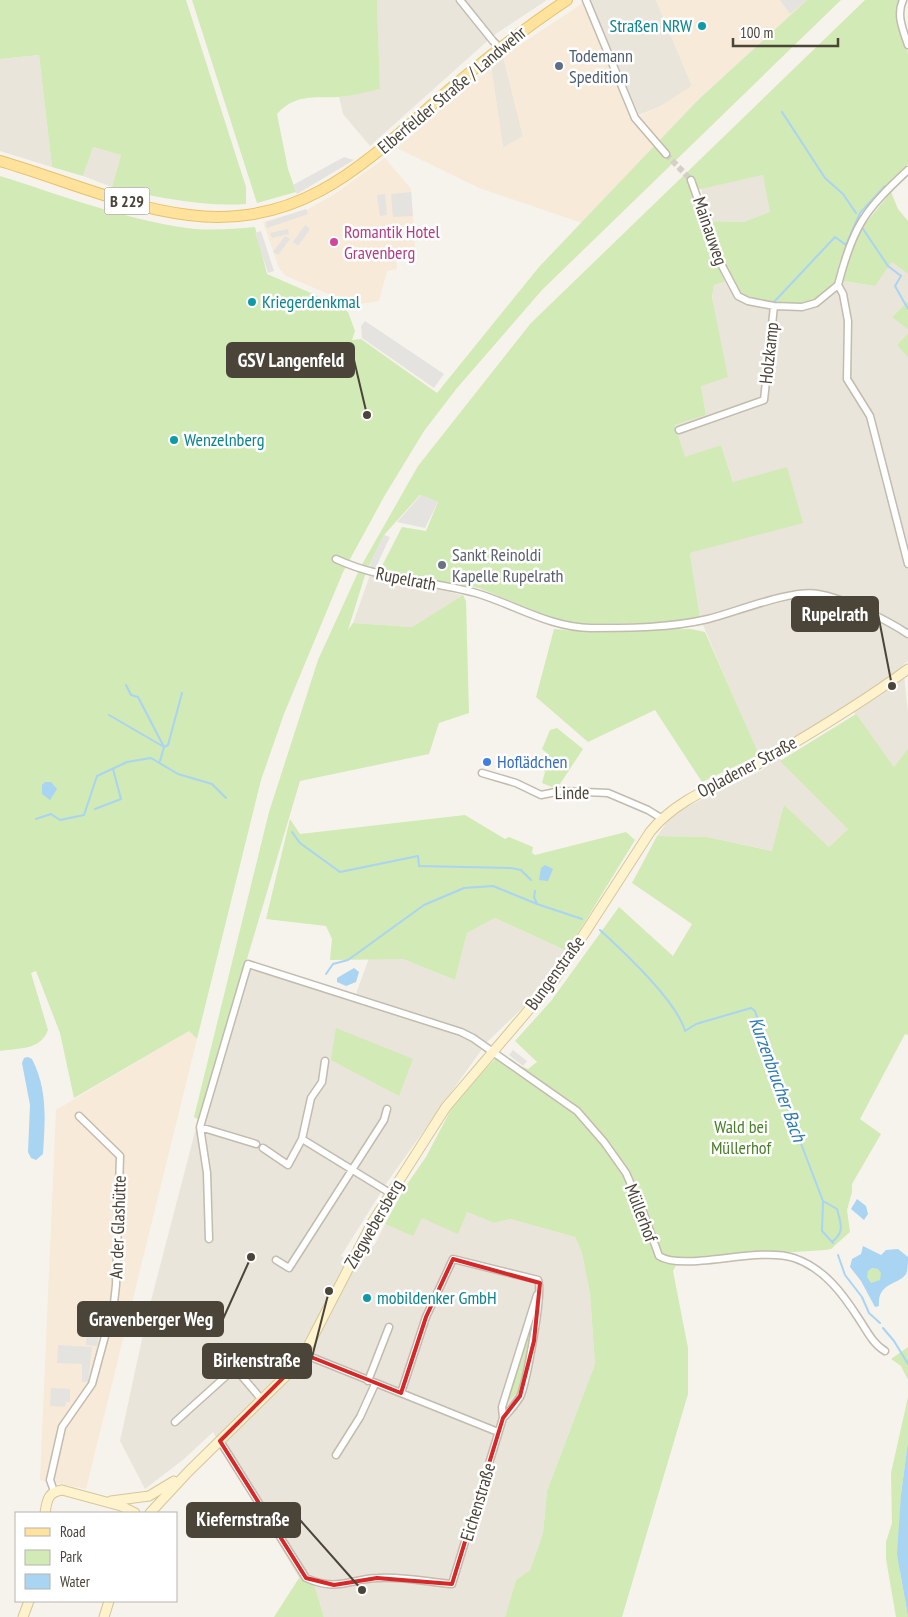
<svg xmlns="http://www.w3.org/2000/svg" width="908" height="1617" viewBox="0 0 908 1617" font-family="'PT Sans Narrow',sans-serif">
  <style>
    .residential { fill: #eae5da }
    .commercial { fill: #f7ead8 }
    .industrial { fill: #e6e2dd }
    .green { fill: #d2eab5 }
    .parking { fill: #e5e3e0 }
    .water { fill: #a9d4f2; fill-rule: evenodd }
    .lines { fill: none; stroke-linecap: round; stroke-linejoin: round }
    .stream { stroke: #a9d4f2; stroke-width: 2 }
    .street-tunnel { stroke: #d4d0c8; stroke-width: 6; stroke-dasharray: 6 3; stroke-linecap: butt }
    .street-casing { stroke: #c2bbae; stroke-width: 9 }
    .secondary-casing { stroke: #d6c79b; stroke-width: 11 }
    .primary-casing { stroke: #e6c16a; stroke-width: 12 }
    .street { stroke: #fff; stroke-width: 6 }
    .secondary { stroke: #fff3cd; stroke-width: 9 }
    .primary { stroke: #ffe39c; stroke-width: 10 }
    .marked { fill: none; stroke: #d62828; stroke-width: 4; stroke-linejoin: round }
    .culture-dot { fill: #0f9aa8; stroke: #fff; stroke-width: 2 }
    .service-dot { fill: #5c6f8a; stroke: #fff; stroke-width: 2 }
    .hotel-dot { fill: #d1479c; stroke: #fff; stroke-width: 2 }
    .worship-dot { fill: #6b7280; stroke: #fff; stroke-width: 2 }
    .shop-dot { fill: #3f7fe0; stroke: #fff; stroke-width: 2 }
    .labels { text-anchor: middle; stroke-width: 5; stroke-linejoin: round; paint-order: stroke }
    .shield { fill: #fff; stroke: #817c74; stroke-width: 1 }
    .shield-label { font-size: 16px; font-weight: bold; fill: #4b4439 }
    .culture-label { font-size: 18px; fill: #0d838f; stroke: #fff; text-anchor: start }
    .service-label { font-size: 18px; fill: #4e5e75; stroke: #fff; text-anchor: start }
    .street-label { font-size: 18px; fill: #4b4439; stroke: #fff }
    .hotel-label { font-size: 18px; fill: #b23c85; stroke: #fff; text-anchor: start }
    .worship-label { font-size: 18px; fill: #5b616d; stroke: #fff; text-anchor: start }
    .shop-label { font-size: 18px; fill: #366cbe; stroke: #fff; text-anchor: start }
    .park-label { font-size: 18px; fill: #4a7f2a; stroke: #fff }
    .water-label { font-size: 19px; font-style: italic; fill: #2e7ab2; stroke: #fff }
    .leader { fill: none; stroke: #4b4439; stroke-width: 2 }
    .callout-dot { fill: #4b4439; stroke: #fff; stroke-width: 2 }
    .callout { fill: #4b4439; stroke: #4b4439; stroke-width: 2 }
    .callout-label { font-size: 19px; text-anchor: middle; font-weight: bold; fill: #fff }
  </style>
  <rect width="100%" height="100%" fill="#f6f3ec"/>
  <path class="residential" d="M377,0h170l-53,35 -124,111 -27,-32 -4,-17 41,-8z
    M589,0h67l36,86 -31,20 -22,9z
    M39,55l13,112 -52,-16v-92z
    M503,56l20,80 -20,12 -12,-82z
    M93,147l28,8 -9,32 -29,-11z
    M763,175l8,37 -27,10 -35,-1 -8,-33z
    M892,262l16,12v27l-16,16 16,13v3l-11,12 11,13v303l-5,4 5,48v35l-14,19 -43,-59 -36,22 -43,21 77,77 -20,19 -45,-41 -11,45 -66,-14 -50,-1 17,-23 90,-44 -64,-151 -10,-65 61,-17 -30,-91 -36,13 -10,-33 31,-10 -5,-29 13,-101 11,-3 9,14 14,9 26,3h37l15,-10 17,-17 32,5z
    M370,575l93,20 -51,32 -59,-4z
    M495,918l72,33 -32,45 -48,46 -99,139 -47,75 15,8 19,-20 10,-20 28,11 8,-17 46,-6 27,11 16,-4 65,18 7,16 8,41 5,70 -48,127 -4,42 -13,37 -14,10 -11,37h-181l-10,-33 -15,-6 -86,-146 -29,27 -39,30 -25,-48 27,-125 49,-188 7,-5 17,-60 15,-39 15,-56 103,34 16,-44 34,1 52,21 12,-47z"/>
  <path class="commercial" d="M656,0h151l-109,100 -116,123 -103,-35 -82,-40 94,-82 12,82 20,-12 -20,-80 80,-53 50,116 28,-13 31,-20z
    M385,158l26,31 4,58 -20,1 2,21 -10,2 -8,30 -25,4 -68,-29 -7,-8 -16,-46 45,-13 25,-14z
    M189,1031l8,8 -111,450 -46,-9 16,-370z"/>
  <path class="industrial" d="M513,1050l14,11 -4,5 -14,-11z"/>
  <path class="green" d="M0,0h186l60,187v17c-45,3 -90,-7 -134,-17l9,-32 -28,-8 -10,29 -31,-9 -13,-112 -39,4z
    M192,0h185l3,89c-14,3 -28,7 -42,8 -25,1 -43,-3 -61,17l11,55 8,23 -39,11z
    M807,0h34l-299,290 -85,98 -33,43 -39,64 -42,77 -59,142 -23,66 -64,259 -8,-8 -115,67 -14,-65 -24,-62 -5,2 17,57c-7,20 -29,18 -48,21v-875c61,19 123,43 187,52 22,3 46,1 68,-1l12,47 74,32 7,6 7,19 -3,9 9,-1 76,54 102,-126 159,-167z
    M865,0h33v19l10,34v111l-45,45 -24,55 -5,20 -18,16 -15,4 -44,-4 -17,-7 -11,-17 -20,-55 35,1 26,-10 -7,-37 -71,16 19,59 14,32 -11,3 -2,13 16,79 -27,9 5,29 -31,10 10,32 36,-12 12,37 54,-15 16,56 -113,30 10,65 -50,5 -75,1 -28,-8 -68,-28 -96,-17v-7l19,-37 24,4 12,-29 -18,-7 -36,40 -18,37 -18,58 5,-7 59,4 51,-32 3,6 3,112 -30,10 -10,31 -129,27 -101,339 -5,-3 75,-305 49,-152 42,-92 58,-102 113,-143z
    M891,192l7,17 10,12v53l-16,-12 -17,24 -32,-5 13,-46z
    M385 234a6 6 0 1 1 12 0a6 6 0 1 1-12 0Z
    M908,301v29l-16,-13z
    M908,333v25l-11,-13z
    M554,629l21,2 116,-2 14,3 54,123 -57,27 -47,-72 -67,32 -52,-45z
    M856,714l38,53 14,-19v287l-3,-1 -45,85 21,15 -29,50v8l-5,18 3,22 -19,17 -6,1 -146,9 -6,12 15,77v46l-66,223h-117l11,-37 14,-10 13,-37 4,-42 48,-127 -5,-70 -8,-41 -7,-16 -65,-18 -16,4 -27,-11 -9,22 -36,-16 -9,18 -28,-12 20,-37 21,-30 30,-57 41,-43 31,12 9,-7 -22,-21 36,-40 68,-94 54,49 19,-32 -60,-41 25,-47 50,1 65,14 12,-46 45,42 19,-18 -68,-68z
    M557,728l26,21 -23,35 -8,3 -10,-4 3,-11 -2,-3 6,-14 -7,-6 8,-19z
    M465,815l40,24 4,-2 24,10 -1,6 3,2 91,-23 9,8 -68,111 -72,-33 -28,15 -12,47 -52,-21 -73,1 2,-21 -6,-13 -60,-7 24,-100 10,15z
    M336,1028l77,31 -14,37 -68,-36z
    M866 1276a8 8 0 1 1 16 0a8 8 0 1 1-16 0Z
    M530,1320l4,1 -16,71 -14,13z
    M908,1347v33l-7,-14 -10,-7z
    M908,1397v44l-7,54 -1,77 8,45h-12l-10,-58v-17l6,-19 -1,-50z
    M299,1578l15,6 10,33h-50z"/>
  <path class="parking" d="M780,0h27l-17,14z
    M344,157l10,3 -57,34 -4,-9z
    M411,192l2,24 -20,1 -2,-23z
    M385,194l2,21 -7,1 -3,-21z
    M306,209l2,5 -41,14 -1,-6z
    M305,225l5,4 -12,17 -5,-4z
    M288,229l1,5 -17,4 -2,-5z
    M261,231l13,40 -6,2 -13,-40z
    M285,236l5,3 -12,16 -5,-3z
    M365,321l79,53 -10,14 -72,-50 -1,-12z
    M421,495l17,7 -13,26 -28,-6z
    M384,535l6,2 -16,34 -5,-1 3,-12z
    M87,1327l13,1 -3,18 -11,-1z
    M58,1345l34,2 -4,35h-6v-18l-25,-1z
    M51,1388l19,1v13h-4l-1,5 -15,-1z"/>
  <path class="water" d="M45,782h6l6,7 -7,11 -8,-6v-9z
    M545,865l8,4 -5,12 -9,-1 2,-12z
    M354,968l5,4 -3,10 -10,4 -9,-4v-4z
    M28,1057l4,2c16,31 13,62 11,95l-7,6 -5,-2 -3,-6 2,-47 -8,-42 2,-5z
    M857,1199l9,7 2,8 -4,6 -13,-11z
    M863,1246l18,9 5,-5 12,-1 10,8c0,6 0,12 -2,17 -7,11 -29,8 -27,32l-4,1 -14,-26 -11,-14 2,-8 9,-5zM872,1268l6,1 3,4 -1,7 -9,3 -4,-6 1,-6z
    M908,1441v176l-11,-63 4,-59z"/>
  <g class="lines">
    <path class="stream" d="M782,112l43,66 18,16 13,19
      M861,226l27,40 13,10 -6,10 13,23
      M774,302l61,-65 11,8 14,-32 25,-27
      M126,685l5,10 7,2 26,50 -4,14
      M109,715l55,32 4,-2 14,-52
      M95,809l26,-10 -8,-30
      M36,819l15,-5 9,6 24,-5 13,-39 30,-14 24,-4 27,16 34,10 14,14
      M292,832l8,11 40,29 78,-16 1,10 92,2 10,2 10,10
      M535,891l-1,6 3,7 45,15
      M600,930c23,21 77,72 85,101l11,-7 55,-16 4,3 32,96 36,94 14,8c4,15 8,23 -5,33
      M326,974l7,-10 15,-4 76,-55 40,-17 29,-2 44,18
      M823,1201l-1,30 11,12
      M838,1255l7,20 17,22 7,16 11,10
      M883,1328l11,13 14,23"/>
    <path class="street-tunnel" d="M666,154l25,26"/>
    <defs>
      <path id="street" d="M460,0l33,41 7,7
        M586,0l49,118 31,36
        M903,0c-7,15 0,30 5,45
        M908,170c-44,41 -55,56 -70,115l5,9 5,27 -1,58 23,37 38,148
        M691,180l29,82 18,34 10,5 26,5 28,1 14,-4 22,-18
        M679,430l85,-30 10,-94
        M336,559c45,21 93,21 140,34 37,11 75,35 115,35 39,0 79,0 117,-9 28,-7 84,-30 110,-25 25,4 69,26 90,40
        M482,773l34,10 25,12 20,-4 47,2 40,17 13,8
        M200,1127l56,17
        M302,1139l88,54
        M263,1148l25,17 14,-26 9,-41 11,-16 3,-21
        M209,1239l-2,-66 -7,-46 48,-163 213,68 12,6 104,73 27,31 22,31 17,39 16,44c25,16 98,-10 135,2 30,10 49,36 65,61 8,12 14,25 26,32
        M276,1260l13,8 95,-148 3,-11
        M306,1355l192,77
        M368,1381l21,-54
        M503,1418l-1,-11 35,-112
        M175,1422l60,-54 27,32
        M220,1441l86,137c32,14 43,1 72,0 24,-2 50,4 74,6l51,-166c6,-6 12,-13 17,-21 6,-13 24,-107 18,-117l-85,-21 -27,58 -25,76
        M336,1455l24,-38 15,-33
        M54,1491l-4,-11 12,-53 30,-43 22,-81 2,-18 4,-129 -41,-40"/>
      <path id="secondary" d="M111,1501l38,-5 25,-15
        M45,1513c2,-13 3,-21 17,-23l59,16 14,7
        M150,1513l38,-41 112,-110 72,-139 74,-116 109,-128 95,-147c29,-36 73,-48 112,-70 50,-29 100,-59 146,-93
        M23,1617l6,-16
        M104,1617l5,-16"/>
      <path id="primary" d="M0,161c62,18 124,46 189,54 116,15 181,-57 261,-126 38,-32 76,-62 117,-89"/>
    </defs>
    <use href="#street" class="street-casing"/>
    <use href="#secondary" class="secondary-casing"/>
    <use href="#primary" class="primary-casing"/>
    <use href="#street" class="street"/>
    <use href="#secondary" class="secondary"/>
    <use href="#primary" class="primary"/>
  </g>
  <path class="marked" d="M453,1259l87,24 -6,58 -14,55 -17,22 -51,166 -75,-6 -43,7 -28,-7 -86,-137 86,-86 95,38 25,-76z"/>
  <g class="culture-dot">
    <circle cx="702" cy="26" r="5"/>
    <circle cx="252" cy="302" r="5"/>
    <circle cx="174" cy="440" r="5"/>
    <circle cx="367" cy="1298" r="5"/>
  </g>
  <circle class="service-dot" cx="559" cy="66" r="5"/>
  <circle class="hotel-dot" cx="334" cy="242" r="5"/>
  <circle class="worship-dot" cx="442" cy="565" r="5"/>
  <circle class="shop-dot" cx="487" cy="762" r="5"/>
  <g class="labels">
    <rect class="shield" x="104.5" y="187.5" width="45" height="27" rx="4"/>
    <g class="shield-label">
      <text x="127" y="207">B 229</text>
    </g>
    <g class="culture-label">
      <text x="692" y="32" text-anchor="end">Straßen NRW</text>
      <text x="262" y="308">Kriegerdenkmal</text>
      <text x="184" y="446">Wenzelnberg</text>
      <text x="377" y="1304">mobildenker GmbH</text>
    </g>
    <g class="service-label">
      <text x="569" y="62">Todemann<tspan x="569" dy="21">Spedition</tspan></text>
    </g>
    <g class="street-label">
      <text transform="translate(452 90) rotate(-40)" y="6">Elberfelder Straße / Landwehr</text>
      <text transform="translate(710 231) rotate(71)" y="6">Mainauweg</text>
      <text transform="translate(769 353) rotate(-84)" y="6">Holzkamp</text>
      <text transform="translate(406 579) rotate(11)" y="6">Rupelrath</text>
      <text transform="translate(747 767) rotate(-28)" y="6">Opladener Straße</text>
      <text transform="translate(572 793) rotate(-1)" y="6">Linde</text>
      <text transform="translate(555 973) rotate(-54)" y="6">Bungenstraße</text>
      <text transform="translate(641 1213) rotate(69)" y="6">Müllerhof</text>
      <text transform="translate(374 1224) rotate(-60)" y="6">Ziegwebersberg</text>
      <text transform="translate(118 1227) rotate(-88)" y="6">An der Glashütte</text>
      <text transform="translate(478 1502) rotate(-73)" y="6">Eichenstraße</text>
    </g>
    <g class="hotel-label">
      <text x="344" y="238">Romantik Hotel<tspan x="344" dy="21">Gravenberg</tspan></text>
    </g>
    <g class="worship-label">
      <text x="452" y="561">Sankt Reinoldi<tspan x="452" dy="21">Kapelle Rupelrath</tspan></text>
    </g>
    <g class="shop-label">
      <text x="497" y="768">Hoflädchen</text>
    </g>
    <g class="park-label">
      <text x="741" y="1133">Wald bei<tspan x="741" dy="21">Müllerhof</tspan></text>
    </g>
    <g class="water-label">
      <text transform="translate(778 1079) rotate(70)" y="7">Kurzenbrucher Bach</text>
    </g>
  </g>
  <path class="leader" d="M367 415L354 360M892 686L878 614M251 1257L223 1319M329 1291L311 1361M362 1590L300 1520"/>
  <g class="callout-dot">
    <circle cx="367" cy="415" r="5"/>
    <circle cx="892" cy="686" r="5"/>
    <circle cx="251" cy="1257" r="5"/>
    <circle cx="329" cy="1291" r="5"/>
    <circle cx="362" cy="1590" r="5"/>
  </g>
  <g class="callout">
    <rect x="227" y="343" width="127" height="34" rx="5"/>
    <rect x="792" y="597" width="86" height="34" rx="5"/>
    <rect x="78" y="1302" width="145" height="34" rx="5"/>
    <rect x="203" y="1344" width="108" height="34" rx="5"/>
    <rect x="187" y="1503" width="113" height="34" rx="5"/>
  </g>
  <g class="callout-label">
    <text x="291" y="367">GSV Langenfeld</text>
    <text x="835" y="621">Rupelrath</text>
    <text x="151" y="1326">Gravenberger Weg</text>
    <text x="257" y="1367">Birkenstraße</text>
    <text x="243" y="1526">Kiefernstraße</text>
  </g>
  <rect x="15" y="1512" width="162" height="90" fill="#ffffff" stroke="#b7b4b0"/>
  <rect x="25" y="1528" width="25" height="8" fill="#ffe39c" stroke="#b7b4b0"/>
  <text x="60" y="1537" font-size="15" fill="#4b4439">Road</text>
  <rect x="25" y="1550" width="25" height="15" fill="#d2eab5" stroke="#b7b4b0"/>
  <text x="60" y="1562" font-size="15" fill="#4b4439">Park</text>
  <rect x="25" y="1574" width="25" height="15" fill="#a9d4f2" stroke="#b7b4b0"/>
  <text x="60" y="1587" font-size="15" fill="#4b4439">Water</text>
  <path d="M733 38v8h105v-8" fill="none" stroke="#4b4439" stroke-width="2.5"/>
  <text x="740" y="38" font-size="15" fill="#4b4439" stroke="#ffffff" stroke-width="4" paint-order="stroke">100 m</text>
</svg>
